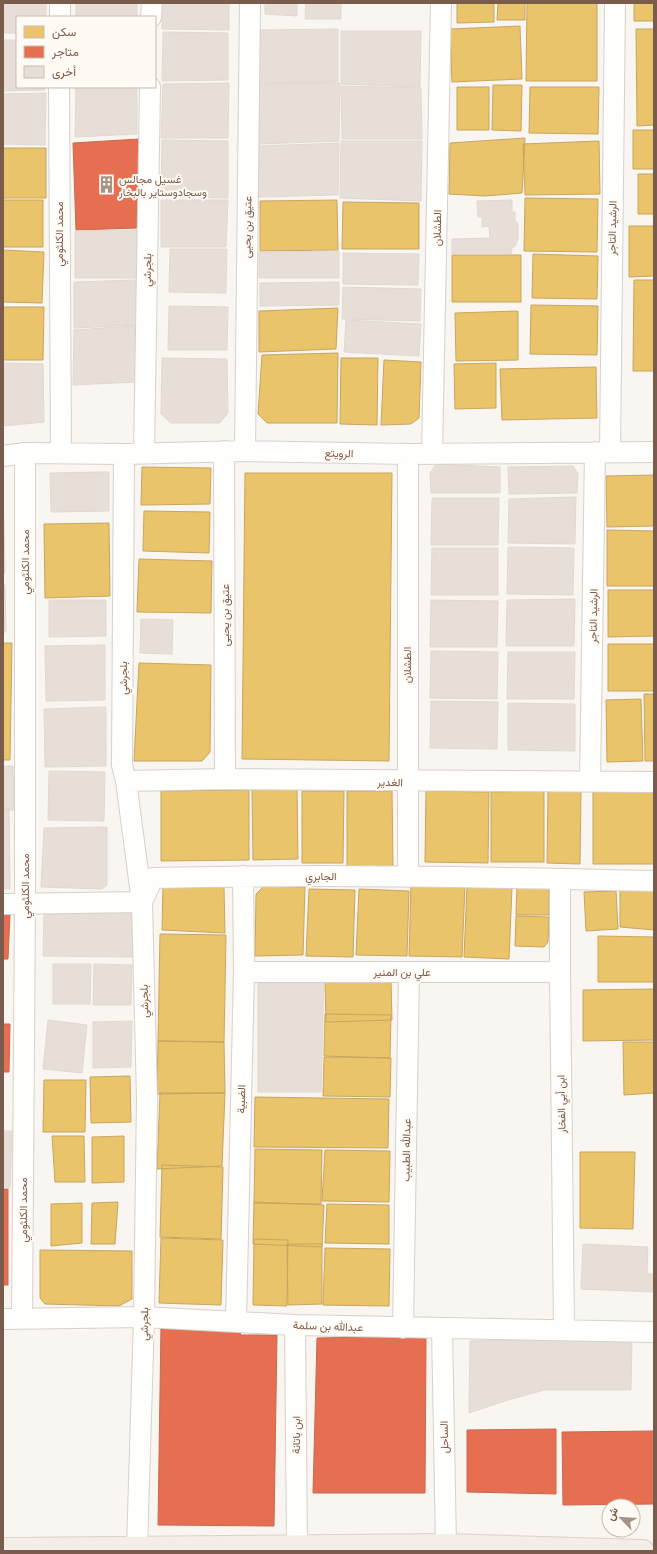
<svg xmlns="http://www.w3.org/2000/svg" width="657" height="1554" viewBox="0 0 657 1554" font-family="Roboto,Vazirmatn,sans-serif">
  <style>
    .homes { fill: #e9c46a; stroke: #c8a561 }
    .shops { fill: #e76f51; stroke: #c66950 }
    .building { fill: #e6ded7; stroke: #e2d8d2 }
    .lines { fill: none; stroke-linecap: round; stroke-linejoin: round }
    .street-casing { stroke: #d7d1cb; stroke-width: 22 }
    .primary-casing { stroke: #dad1cc; stroke-width: 24 }
    .street { stroke: #fefefd; stroke-width: 20 }
    .primary { stroke: #f3eee8; stroke-width: 22 }
    .labels { text-anchor: middle; stroke-width: 4; stroke-linejoin: round; paint-order: stroke }
    .poi-label { font-size: 11px; fill: #7a5c4d; stroke: #fffaf3; text-anchor: start }
    .street-label { font-size: 11px; fill: #7a5c4d; stroke: #fffaf3 }
  </style>
  <rect width="100%" height="100%" fill="#f9f5f0"/>
  <path class="homes" d="M457,3h37v19l-37,1z
    M498,3h27v17h-28z
    M527,3h70v78h-71z
    M634,3h20v18h-20z
    M520,26l2,53 -70,3 -2,-53z
    M636,29h18v96l-17,1z
    M493,85h29l-1,46 -29,-1z
    M457,87h32v43h-32z
    M530,87h69l-1,47 -69,-1z
    M633,130h21v39h-21z
    M525,138l-3,55 -37,3 -36,-2 1,-51z
    M599,141l1,53 -75,1 -2,-51z
    M3,148h43v50h-43z
    M638,174h16v40h-16z
    M525,198l73,1 -1,53 -73,-1z
    M3,200h40v47h-40z
    M337,200l1,50 -78,1v-50z
    M343,202l76,1v46h-77z
    M629,226h25v50l-25,1z
    M3,250l41,2 -2,51 -39,-1z
    M533,254l65,2 -1,43 -65,-1z
    M452,255h69v47h-69z
    M634,280h20v91h-21z
    M531,305l67,1 -1,49 -67,-1z
    M3,307h41l-1,53h-40z
    M338,308l-2,41 -77,3v-41z
    M518,311v49l-62,1 -1,-48z
    M338,353l-1,70h-70l-9,-9 4,-59z
    M341,358h37l-1,67 -37,-1z
    M384,360l37,2 -2,56 -8,6 -30,1z
    M496,363v45l-41,1 -1,-45z
    M596,367l1,51 -95,2 -2,-51z
    M142,467l69,1 -1,36 -69,1z
    M245,473h147l-3,288 -147,-2z
    M654,475v51l-47,1 -1,-51z
    M144,511l66,1 -1,41 -66,-2z
    M109,523l1,73 -65,2 -1,-74z
    M607,530l47,1v55h-47z
    M139,559l73,2 -1,52 -74,-1z
    M608,590h46v46l-46,1z
    M3,643h9l-2,117h-7z
    M608,644h46v47h-46z
    M139,663l72,2 -1,87 -8,9h-68z
    M644,694h10v67h-9z
    M641,699l2,62 -36,1 -1,-62z
    M593,787l61,1v76h-61z
    M297,788l1,71 -45,1 -1,-71z
    M249,790v70l-88,1v-70z
    M302,791h42l-1,72h-41z
    M347,791h45l1,76 -46,1z
    M426,791l63,1 -1,71 -63,-1z
    M544,791v71h-53v-70z
    M548,791h33l-1,73 -33,-1z
    M411,884l54,2 -3,71 -53,-1z
    M517,884l28,1 4,6v24h-33z
    M163,885l61,2 1,46 -63,-3z
    M264,886l41,1 -2,68 -48,1 1,-62z
    M467,886l45,2 -3,71 -45,-2z
    M620,888l34,1v41l-34,-3z
    M309,889l46,1 -2,67 -47,-1z
    M359,889l50,2 -2,65 -51,-1z
    M616,891l2,38 -32,2 -2,-39z
    M516,916l33,1 -1,25 -4,5 -29,-1z
    M160,934l66,1 -2,107 -66,-1z
    M598,936l56,1v45h-56z
    M391,980l1,40 -66,2 -1,-40z
    M654,989v51l-71,1v-51z
    M325,1014l66,1 -1,43 -66,-2z
    M158,1041l66,1 1,51 -68,1z
    M623,1042h31v51l-30,2z
    M324,1057l67,1 -1,39 -67,-1z
    M130,1076l1,46 -40,1 -1,-46z
    M44,1080h42l-1,52h-42z
    M160,1093h65l-3,73 -65,3z
    M255,1097l134,2 -1,49 -134,-1z
    M52,1136h32l1,46h-30z
    M124,1136v46l-32,1v-46z
    M255,1149l67,1 -1,54 -67,-1z
    M325,1150l65,1 -1,51 -67,-1z
    M580,1152h55l-2,77 -53,-1z
    M162,1165l61,2 -2,72 -61,-2z
    M118,1202l-3,42h-24l1,-41z
    M254,1202l70,3 -2,42 -69,-3z
    M82,1203v40l-31,3v-42z
    M327,1204l62,1v39l-64,-1z
    M161,1238l62,2 -2,65 -62,-2z
    M254,1239l34,1 -1,66 -34,-1z
    M287,1244h35v60l-34,1z
    M325,1248l65,1 -1,57 -66,-1z
    M40,1250l92,1v48l-13,7 -74,-2 -5,-6z"/>
  <path class="shops" d="M139,139l-2,89 -61,2 -3,-87z
    M3,914h7l-2,45h-5z
    M3,1024h7l-1,48h-6z
    M3,1189h5v96h-5z
    M161,1325l77,1 3,9h36l-3,191 -116,-1z
    M426,1336l-1,157h-112l4,-155z
    M556,1429v65l-89,-2v-62z
    M654,1431v73l-91,1 -1,-73z"/>
  <path class="building" d="M3,3h43v14h-29v16h-14z
    M76,3h61v14h-61z
    M162,3h67v27l-67,-1z
    M265,3h32v13l-32,-2z
    M306,3h35v16h-36z
    M338,29v53l-79,1 1,-53z
    M341,31h80l-1,56 -79,-3z
    M163,32l65,1v47l-66,1z
    M3,40h14v47h28v3l-42,1z
    M229,83l-1,55h-67l2,-54z
    M340,83l-1,58 -80,3 -1,-60z
    M341,86l80,2 1,51h-80z
    M76,87h61v47l-62,3z
    M46,93l-1,52 -42,-1v-50z
    M162,140l66,1v57l-67,-1z
    M341,141h81l-1,60 -81,-3z
    M339,143l-1,52 -80,2 1,-51z
    M161,200h67l-2,47h-65z
    M512,200v12h3v9l3,2v16l-3,7 -3,2 -1,6h-59v-15l38,-1 -1,-12 -7,1v-10h-4l-1,-16z
    M137,230l-1,48h-61v-47z
    M170,249h57l-1,44 -57,-1z
    M339,251v27h-80v-26z
    M343,253l76,1 -1,31 -75,-1z
    M136,280v45l-62,3v-46z
    M339,282v23l-79,1v-23z
    M343,287l78,2 -1,32 -78,-2z
    M169,306l59,1 -1,43h-59z
    M346,320l75,4 -2,32 -75,-4z
    M135,326l1,56 -63,3 1,-55z
    M162,358l65,1 1,54 -8,10h-49l-10,-9z
    M3,363l40,1 1,58 -41,4z
    M436,464l64,3v26h-69l-1,-20z
    M573,466l5,8 -1,19 -68,1 -1,-27z
    M109,472v39l-58,1 -1,-39z
    M3,483l2,90h-2z
    M576,497l-1,47 -67,-1 1,-44z
    M432,498h67l-1,47h-67z
    M508,547l66,1 -1,47 -66,-1z
    M432,548h66v47h-67z
    M3,585h2l1,47h-3z
    M575,599l-1,47h-68l1,-46z
    M49,600h57v36l-57,1z
    M431,600l67,1 -1,46h-67z
    M141,619l32,1 -1,34 -32,-1z
    M105,645v55l-59,1 -1,-55z
    M431,651l67,1 -1,47 -67,-1z
    M508,652h67l-1,47h-67z
    M431,701l67,1 -1,47 -67,-1z
    M508,703l67,1v47l-67,-1z
    M106,707v59l-61,1 -1,-58z
    M3,766h10l1,44h-11z
    M49,771l56,1 -1,49 -56,-1z
    M9,808l1,81h-7v-80z
    M107,827v58l-5,4 -61,-2 3,-59z
    M131,911l2,46 -90,-1 1,-44z
    M53,964h38l-1,40h-37z
    M94,964l38,1 -1,40h-38z
    M258,979l66,1 -3,112h-63z
    M48,1020l39,5 -5,48 -39,-4z
    M132,1021l-1,46 -38,1v-46z
    M3,1131h9l-2,57h-7z
    M583,1244l65,3 -1,27h7l-1,18 -72,-3z
    M632,1338l-1,52h-87l-39,11 -36,12 1,-72z"/>
  <g class="lines">
    <defs>
      <path id="street" d="M60,17v-14
        M151,17l1,-14
        M59,87l2,366
        M224,451l1,328
        M245,451l5,-448
        M610,452l5,-449
        M144,453l6,-366
        M124,454l-2,311 4,16 16,121 5,196 -3,219 -7,231
        M408,454v423
        M432,454l9,-451
        M3,456l22,-3 99,1 121,-3 163,3 246,-2
        M126,781l99,-2 429,3
        M590,781l5,-329
        M560,879v93l4,357
        M3,904l139,-2 11,-24c167,-4 334,-1 501,3
        M244,972h316
        M22,1318l3,-414v-451
        M3,1319l141,-2 151,8 359,7
        M236,1322l8,-350 -1,-96
        M295,1325l2,221
        M403,1328l6,-356
        M442,1328l4,217"/>
      <path id="primary" d="M3,1549l443,-4 197,6"/>
    </defs>
    <use href="#street" class="street-casing"/>
    <use href="#primary" class="primary-casing"/>
    <use href="#street" class="street"/>
    <use href="#primary" class="primary"/>
  </g>
  <defs>
    <symbol id="building-bare" viewBox="-9 -9 18 18"><path d="M-4-6H4V6H1V3H-1V6H-4ZM-2.5-4.3h1.7v1.8h-1.7ZM.8-4.3h1.7v1.8H.8ZM-2.5-1h1.7V.8h-1.7ZM.8-1h1.7V.8H.8Z" fill="#a69286" stroke="#fffaf3" stroke-width="2.5" paint-order="stroke"/></symbol>
  </defs>
  <g fill-rule="evenodd">
    <use href="#building-bare" x="94" y="172" width="25" height="25"/>
  </g>
  <g class="labels">
    <g class="poi-label">
      <text x="119" y="183">غسيل مجالس<tspan x="119" dy="13">وسجادوستاير بالبخار</tspan></text>
    </g>
    <g class="street-label">
      <text transform="translate(247 227) rotate(-89)" y="4">عتيق بن يحيى</text>
      <text transform="translate(437 228) rotate(-89)" y="4">الطشلان</text>
      <text transform="translate(612 228) rotate(-89)" y="4">الرشيد التاجر</text>
      <text transform="translate(59 234) rotate(-90)" y="4">محمد الكلثومي</text>
      <text transform="translate(147 270) rotate(-89)" y="4">بلجرشي</text>
      <text transform="translate(339 453) rotate(1)" y="4">الرويتع</text>
      <text transform="translate(25 562) rotate(-90)" y="4">محمد الكلثومي</text>
      <text transform="translate(225 615) rotate(-90)" y="4">عتيق بن يحيى</text>
      <text transform="translate(593 616) rotate(-89)" y="4">الرشيد التاجر</text>
      <text transform="translate(407 665) rotate(-90)" y="4">الطشلان</text>
      <text transform="translate(123 678) rotate(-90)" y="4">بلجرشي</text>
      <text transform="translate(390 782) rotate(1)" y="4">الغدير</text>
      <text x="321" y="880">الجابري</text>
      <text transform="translate(25 886) rotate(-90)" y="4">محمد الكلثومي</text>
      <text x="402" y="976">علي بن المنير</text>
      <text transform="translate(144 1001) rotate(-91)" y="4">بلجرشي</text>
      <text transform="translate(241 1099) rotate(-89)" y="4">الضبية</text>
      <text transform="translate(561 1104) rotate(-91)" y="4">ابن أبي الفخار</text>
      <text transform="translate(406 1150) rotate(-89)" y="4">عبدالله الطبيب</text>
      <text transform="translate(23 1210) rotate(-90)" y="4">محمد الكلثومي</text>
      <text transform="translate(144 1324) rotate(-89)" y="4">بلجرشي</text>
      <text transform="translate(328 1326) rotate(2)" y="4">عبدالله بن سلمة</text>
      <text transform="translate(296 1435) rotate(-90)" y="4">ابن باتانة</text>
      <text transform="translate(444 1437) rotate(-91)" y="4">الساحل</text>
    </g>
  </g>
  <rect width="657" height="1554" fill="none" stroke="#7a5c4d" stroke-width="8"/>
  <rect x="16" y="16" width="140" height="72" fill="#fffaf3" stroke="#cabbb1"/>
  <rect x="24" y="26" width="20" height="12" fill="#e9c46a" stroke="#cabbb1"/>
  <text x="52" y="36" font-size="12" fill="#7a5c4d">سكن</text>
  <rect x="24" y="46" width="20" height="12" fill="#e76f51" stroke="#cabbb1"/>
  <text x="52" y="56" font-size="12" fill="#7a5c4d">متاجر</text>
  <rect x="24" y="66" width="20" height="12" fill="#e6ded7" stroke="#cabbb1"/>
  <text x="52" y="76" font-size="12" fill="#7a5c4d">أخرى</text>
  <g transform="translate(621 1518) rotate(295)"><circle r="19" fill="#fffaf3" stroke="#cabbb1"/>
  <path d="M0-3L7 15L0 10L-7 15Z" fill="#a69286"/>
  <text y="-6" font-size="11" font-weight="bold" text-anchor="middle" fill="#7a5c4d">ش</text>
  </g>
</svg>
